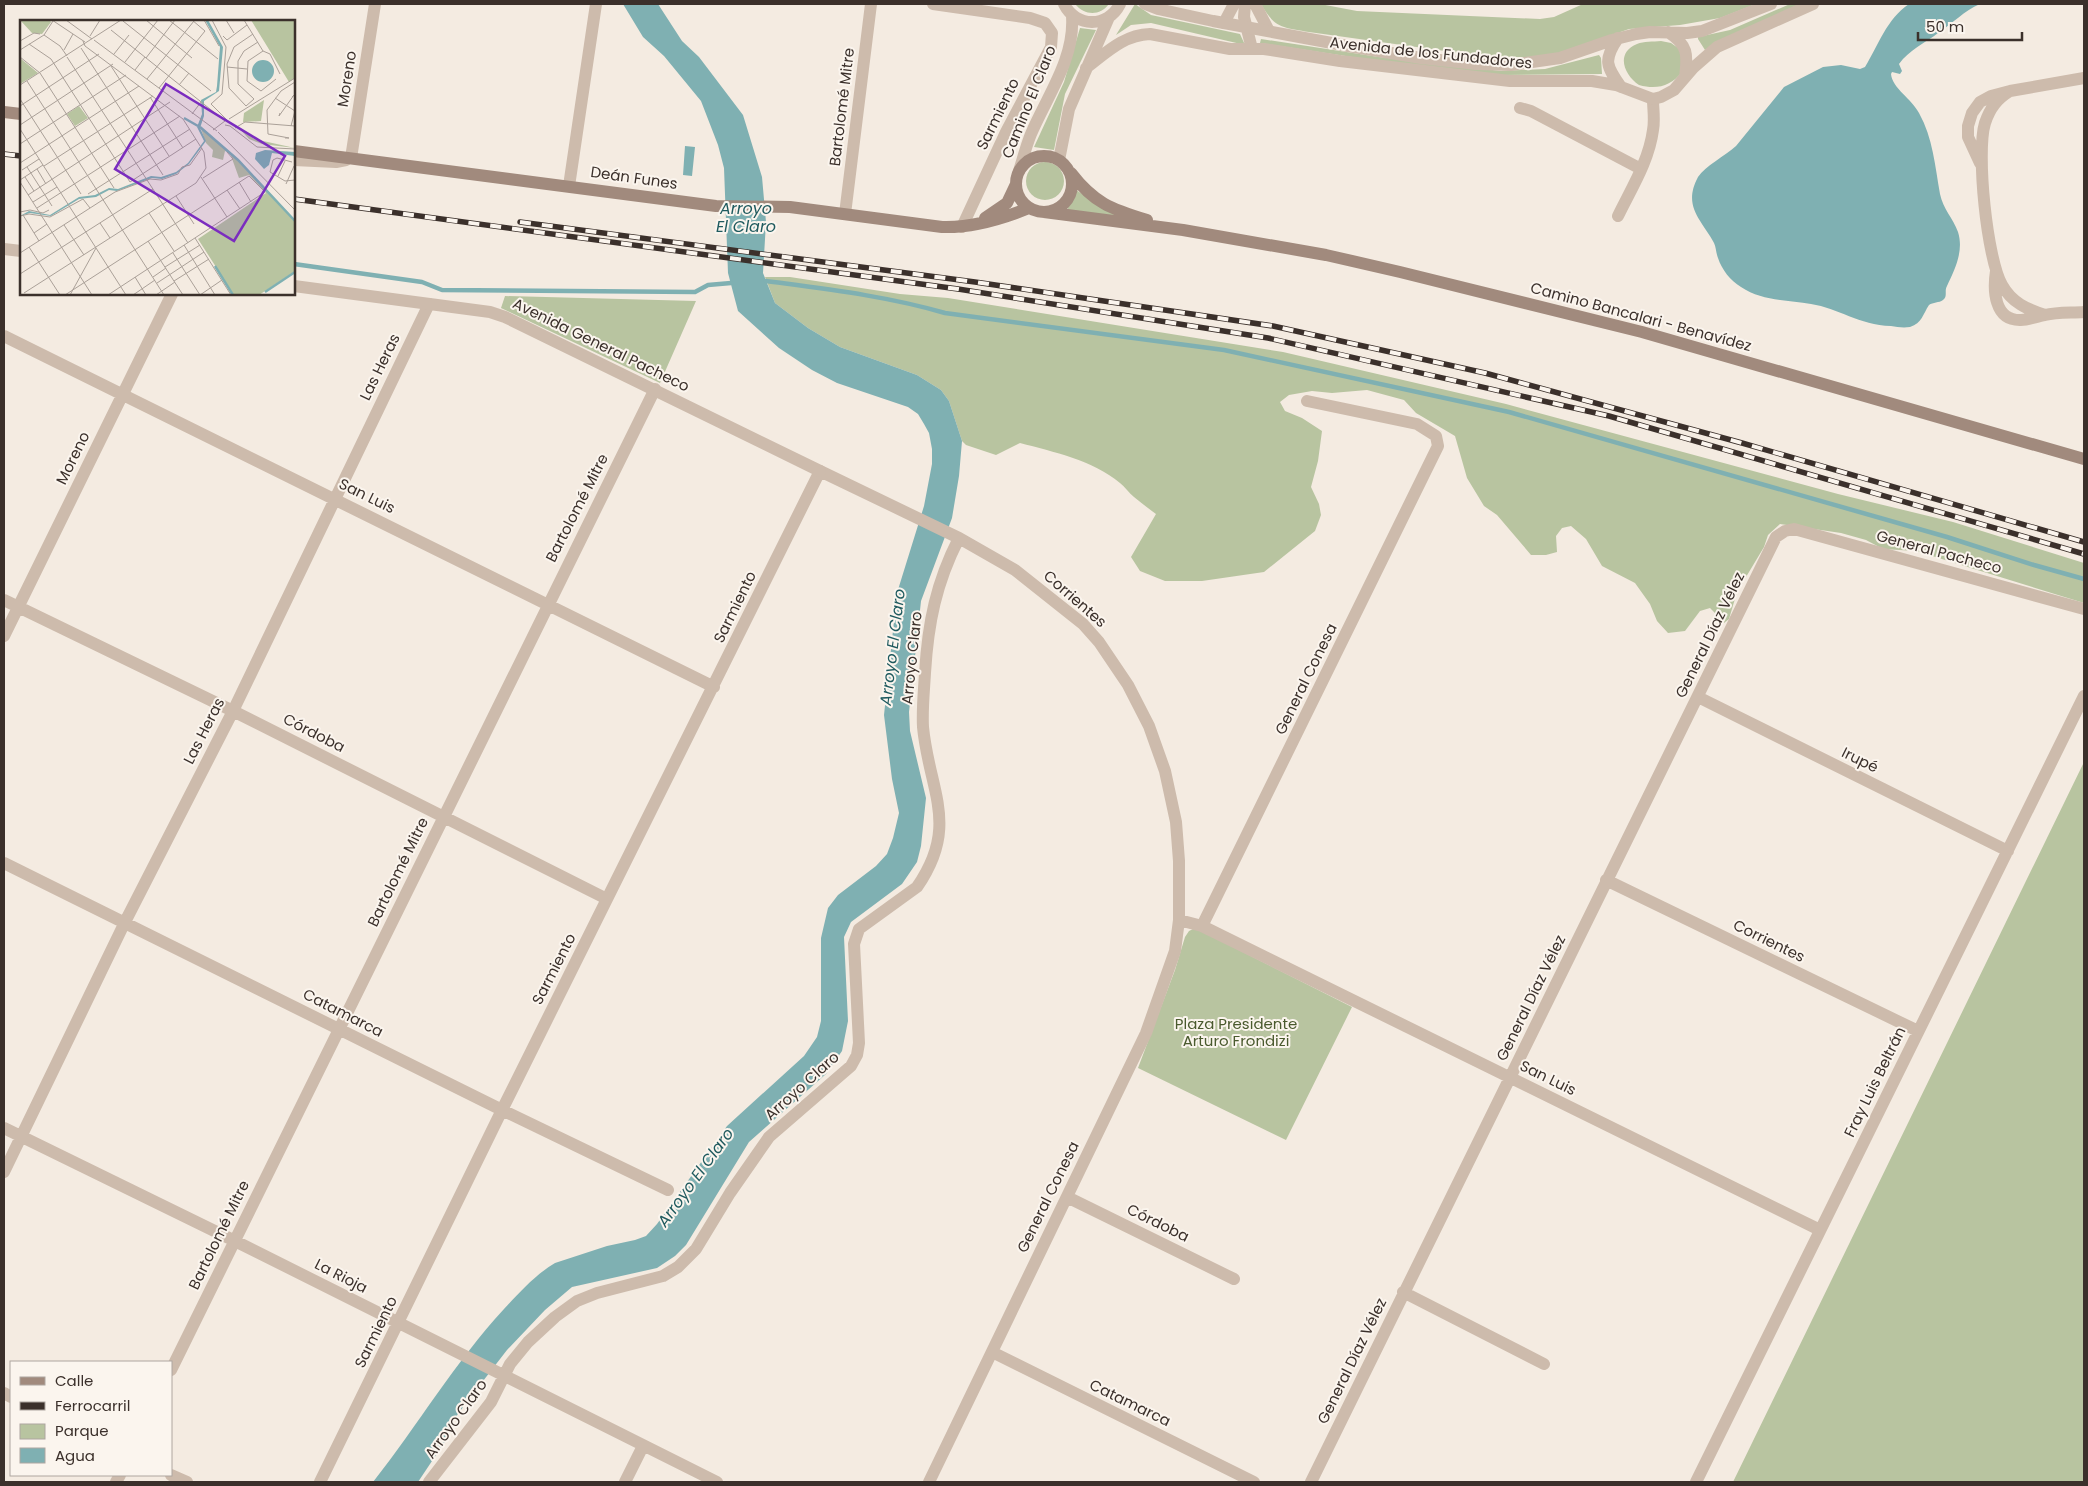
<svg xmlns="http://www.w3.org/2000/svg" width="2088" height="1486" viewBox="0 0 2088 1486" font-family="Poppins,sans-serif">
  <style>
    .green { fill: #b8c4a0 }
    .water { fill: #7fb0b2 }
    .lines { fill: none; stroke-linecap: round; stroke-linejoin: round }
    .stream { stroke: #7fb0b2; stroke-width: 4.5 }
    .minor { stroke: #cdbbac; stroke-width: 12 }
    .tertiary { stroke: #cdbbac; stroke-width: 12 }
    .secondary { stroke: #a18a7d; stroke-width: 12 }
    .rail-casing { stroke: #3b302b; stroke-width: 5.5 }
    .rail { stroke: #fbf5ee; stroke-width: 4; stroke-dasharray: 11; stroke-linecap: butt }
    .labels { text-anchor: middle; stroke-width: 4; stroke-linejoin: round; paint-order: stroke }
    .street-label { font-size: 15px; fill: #3b302b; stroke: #fbf5ee }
    .park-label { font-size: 15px; fill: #4a5a2e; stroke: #fbf5ee }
    .water-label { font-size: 16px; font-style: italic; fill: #1f5a5e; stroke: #fbf5ee }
    .inset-river { fill: none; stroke: #7fb0b2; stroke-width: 2.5 }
    .inset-road { fill: none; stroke: #aaa098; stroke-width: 1 }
    .view { fill: #7b2cbf; fill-opacity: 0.15; stroke: #7b2cbf; stroke-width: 2.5 }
    .inset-edge { fill: none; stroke: #3b302b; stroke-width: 2.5 }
  </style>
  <rect width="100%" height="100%" fill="#f4ebe1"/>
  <path class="green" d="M1075,4h34c-9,12 -24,12 -34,0z
    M1135,4l16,11 89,19 5,11 -94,-22 -20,2 -15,10z
    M1261,4h59l37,7 183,8 14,-2 29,-13h173l-36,14 -40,7 -51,4 -68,24 -31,4h-42l-179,-25c-26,-5 -34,-3 -48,-28z
    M1790,4h10l-95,46 -7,-11v-2l32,-7z
    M1080,28l16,2 -31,64 -11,56 -20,-3 30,-65z
    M1261,39l118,18 122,14 44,-2 54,-14 2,3 1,16 -100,1 -124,-14 -118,-18z
    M1661,41l10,2 10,7 1,22c-11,14 -25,18 -43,13 -15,-10 -24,-32 -2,-41 7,-3 16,-2 24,-3z
    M1026 181a19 19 0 1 1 38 0a19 19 0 1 1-38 0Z
    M1076,190l41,26 -50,-6z
    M765,277h25l110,17 48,4 335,54 223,52 332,90 115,28 131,41v40l-168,-52 -33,-2 -17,-9 -25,-7 -61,-9 -12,11 -4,12 -27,45 -8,27 -5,4 -7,-4 -2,-6 -5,-5 -10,3 -15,20 -17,2 -11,-12 -7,-17 -15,-21 -33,-17 -16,-27 -15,-13 -9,2 -6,8 1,16 -11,3h-15l-34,-40 -13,-9 -17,-28 -12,-42 -39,-23 -12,-13 -37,-10 -35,3 -20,-2 -23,4 -9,7 5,9 17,7 20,13 -4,30 -7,26 8,17 2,11 -6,16 -51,41 -62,9h-37l-25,-10 -9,-14 25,-43c-8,-6 -15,-11 -22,-17 -5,-4 -9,-10 -14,-14 -28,-23 -66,-31 -100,-40l-24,12 -30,-10 -4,-4 -13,-40 -8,-11 -24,-15 -77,-28 -32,-19 -33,-25z
    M505,296l191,5 -36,82 -159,-75z
    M2084,762v720h-351z
    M1195,928l157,79 -66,133 -148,-72 37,-98 10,-33 4,-6z"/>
  <path class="water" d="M623,4h35l24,37 17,16 44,58 19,62 4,45 -3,51 12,30 33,25 32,19 77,28 24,15 8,11 13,40 -3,35 -7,42 -31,83 -12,111 1,19 16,67 -5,48 -4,16 -15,22 -51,38 -7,15 4,84 -6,30 -16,23 -77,68 -63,103 -11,11 -18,12 -85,19 -27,23 -38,40 -41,53 -11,15 -9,22 -28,42h-45c45,-57 82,-120 131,-173 16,-17 31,-34 51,-46l52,-17 28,-6 11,-4 11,-12 70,-98 77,-70 13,-19 4,-16v-83l7,-30 10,-13 38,-29 11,-12 6,-16 6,-25 -7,-34 -8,-64 13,-122 27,-87 8,-42v-15l-3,-16 -5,-9 -6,-10 -10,-7 -71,-24 -25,-13 -33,-22 -41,-37 -10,-38 -4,-105 -6,-23 -17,-44 -37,-45 -21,-19z
    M1909,4h71c-16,7 -27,19 -42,29 -13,10 -29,17 -39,31l3,7 -2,3 -8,-2 -1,2c1,14 21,25 28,39 14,25 16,53 21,81 3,15 13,24 18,38 6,19 -3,37 -11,54 -3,5 1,10 -4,14 -4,3 -10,2 -14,5 -6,9 -7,18 -19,22 -7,1 -13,0 -19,-1 -32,-1 -53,-18 -80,-22 -24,-4 -49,-3 -70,-17 -11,-7 -19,-17 -23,-29 -2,-5 -2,-11 -4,-15 -12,-23 -32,-36 -16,-66 7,-11 27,-21 38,-31l48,-59 39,-20 18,-2 19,4 5,-2c14,-23 21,-47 44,-63z
    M685,146l10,1 -3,29 -9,-1z"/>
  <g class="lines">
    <path class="stream" d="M294,264l128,18 20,8 253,2 13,-7 23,-2
      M766,281c60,8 121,15 179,32l279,37 285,62 438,125 87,28 50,14"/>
    <path class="minor" d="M933,4l97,14 15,5 7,10 -1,14 -45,85 -44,95
      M1245,4l-1,13 8,32
      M1255,4l14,27
      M1224,23l10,-19
      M2010,91c-13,8 -20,17 -25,32 -9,29 2,136 17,162 10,18 25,24 43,30
      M1520,108l11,3 110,58
      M351,158l24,-154
      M1980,163l-12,-26v-11l4,-13 8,-11 11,-6 19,-5 74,-13
      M569,186l27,-182
      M845,214l26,-210
      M1618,216c13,-27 31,-55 35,-86 2,-10 0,-21 0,-31
      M1996,271c-3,19 -2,50 25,49 8,0 16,-4 24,-5 12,-3 26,-2 39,-3
      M4,336l710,351
      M4,600l229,111 374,188
      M4,636l168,-342
      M1698,697l310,154
      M4,863l498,247 166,80
      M1606,880l312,151
      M1179,920l23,6 618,304
      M1202,926l236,-480 -2,-10 -19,-12 -110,-23
      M4,1128l231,113 482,241
      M4,1172l121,-250 108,-211 196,-407
      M1067,1197l167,82
      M1403,1292l141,72
      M992,1352l262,130
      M171,1370l484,-981
      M4,1393l7,4
      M171,1475l16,7
      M116,1482l4,-7
      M320,1482l182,-372 318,-639 139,67 56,32 68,54 16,18 29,43 21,41 16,45 11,51 3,39v59l-4,31 -29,82 -217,449
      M429,1482l62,-80 19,-38 18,-22 27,-25 22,-16 20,-8 66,-17 15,-9 18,-18 34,-56 39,-56 82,-71 6,-11 2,-12 -5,-99 5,-15 58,-42c43,-62 12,-96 6,-160 -1,-18 1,-36 2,-54 3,-50 11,-90 34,-135
      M625,1482l18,-36
      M1311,1482l465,-945 9,-6 9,-2 290,80
      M1696,1482l388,-786"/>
    <path class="tertiary" d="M1064,4c12,24 44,24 56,0
      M1145,4l13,5 55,12 135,25 73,12 55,6 35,1 49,-7 52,-18 24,-6 14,-2 37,1 15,-2 69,-27
      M1668,32c20,13 20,22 17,45
      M1618,38c-15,22 -12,28 3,49
      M1086,68c20,-15 37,-33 64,-34l80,15h34l76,12 170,20h82l24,4 37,14 8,-2 13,-7 19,-22 24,-21 96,-43
      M294,160l42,2 10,-2
      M1059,160l10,-51 40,-92
      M1019,171c4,-12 7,-25 12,-37 16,-38 44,-75 41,-118
      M4,249l17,2
      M294,286l196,26 15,5 315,154"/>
    <path class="secondary" d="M4,112l17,2
      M294,151l422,55 74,1 152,20c29,1 60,-8 87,-19
      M1016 184a28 28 0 1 1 56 0a28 28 0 1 1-56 0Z
      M1071,173c23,30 40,36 76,47
      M1044,212l139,18 143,25 74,17 242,60 442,127
      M985,218l22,-15 9,-19"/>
    <defs>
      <path id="rail" d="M4,154l17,2
        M294,199l664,90 310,49 341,78 475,138
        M520,222l455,60 298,44 212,47 257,70 342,99"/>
    </defs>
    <use href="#rail" class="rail-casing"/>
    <use href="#rail" class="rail"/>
  </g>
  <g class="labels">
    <g class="street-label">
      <text transform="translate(1431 53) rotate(6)" y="5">Avenida de los Fundadores</text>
      <text transform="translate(347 79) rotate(-81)" y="5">Moreno</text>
      <text transform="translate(1029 102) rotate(-68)" y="5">Camino El Claro</text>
      <text transform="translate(842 107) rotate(-83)" y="5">Bartolomé Mitre</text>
      <text transform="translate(998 114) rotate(-64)" y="5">Sarmiento</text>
      <text transform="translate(634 178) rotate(8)" y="5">Deán Funes</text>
      <text transform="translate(1641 317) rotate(15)" y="5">Camino Bancalari - Benavídez</text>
      <text transform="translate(601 345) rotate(26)" y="5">Avenida General Pacheco</text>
      <text transform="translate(380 367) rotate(-64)" y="5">Las Heras</text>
      <text transform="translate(73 458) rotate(-64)" y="5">Moreno</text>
      <text transform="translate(367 496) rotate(26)" y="5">San Luis</text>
      <text transform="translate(577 508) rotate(-63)" y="5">Bartolomé Mitre</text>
      <text transform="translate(1939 552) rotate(15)" y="5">General Pacheco</text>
      <text transform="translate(1075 599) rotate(41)" y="5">Corrientes</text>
      <text transform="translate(735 607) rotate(-64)" y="5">Sarmiento</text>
      <text transform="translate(1710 635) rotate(-64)" y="5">General Díaz Vélez</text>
      <text transform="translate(912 658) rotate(-84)" y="5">Arroyo Claro</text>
      <text transform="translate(1306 679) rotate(-64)" y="5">General Conesa</text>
      <text transform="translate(204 731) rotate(-63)" y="5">Las Heras</text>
      <text transform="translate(314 733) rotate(27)" y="5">Córdoba</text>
      <text transform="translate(1860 760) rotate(26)" y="5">Irupé</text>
      <text transform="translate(398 872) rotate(-64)" y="5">Bartolomé Mitre</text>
      <text transform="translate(1769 941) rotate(26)" y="5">Corrientes</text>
      <text transform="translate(554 969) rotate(-63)" y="5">Sarmiento</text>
      <text transform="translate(1531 998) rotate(-64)" y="5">General Díaz Vélez</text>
      <text transform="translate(343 1013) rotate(27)" y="5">Catamarca</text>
      <text transform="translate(1548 1078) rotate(26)" y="5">San Luis</text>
      <text transform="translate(1875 1082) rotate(-64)" y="5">Fray Luis Beltrán</text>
      <text transform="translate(802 1086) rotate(-42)" y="5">Arroyo Claro</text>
      <text transform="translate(1048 1197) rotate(-64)" y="5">General Conesa</text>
      <text transform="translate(1158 1223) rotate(26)" y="5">Córdoba</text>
      <text transform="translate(219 1235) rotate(-64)" y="5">Bartolomé Mitre</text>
      <text transform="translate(341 1276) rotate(27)" y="5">La Rioja</text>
      <text transform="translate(376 1332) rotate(-64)" y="5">Sarmiento</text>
      <text transform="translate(1352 1361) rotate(-64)" y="5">General Díaz Vélez</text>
      <text transform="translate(1130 1403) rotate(26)" y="5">Catamarca</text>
      <text transform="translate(456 1419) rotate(-54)" y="5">Arroyo Claro</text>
    </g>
    <g class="park-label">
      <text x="1236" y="1029">Plaza Presidente<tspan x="1236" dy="17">Arturo Frondizi</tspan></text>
    </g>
    <g class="water-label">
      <text x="746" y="214">Arroyo<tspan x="746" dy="18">El Claro</tspan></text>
      <text transform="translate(892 647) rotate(-83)" y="6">Arroyo El Claro</text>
      <text transform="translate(695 1177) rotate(-54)" y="6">Arroyo El Claro</text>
    </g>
  </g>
  <g transform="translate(20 20)">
    <rect width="275" height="275" fill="#f4ebe1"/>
    <path d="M0,0h29l2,2 -9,12 -10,-1zM231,0h44v58l-6,4zM0,38l18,15 -18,11zM244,80l-3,21 -18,1 1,-9zM59,86l9,12 -13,8 -8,-12zM180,106l38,33 57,61v51l-36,24h-25l-36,-56 68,-46 -17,-18 -10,3 -9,-25 -5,-2 -2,9 -11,-3 1,-7 -7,-7zM218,107l16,12 41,9 -33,-4 -13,-5z" fill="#b8c4a0"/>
    <path d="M185,0h3l15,27 -4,44 -15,10v15l-4,12 6,13 -17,23 -13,10 -14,5 -10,-1 -35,13 -8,-1 -13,7 -17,2 -28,17 -21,-3 -10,3 9,-5 21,4 29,-18 16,-2 14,-7 9,1 33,-13 10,1 15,-5 12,-9 16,-22 -7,-14 5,-13 -1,-14 15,-8 1,-6 3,-39zM232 51a11 11 0 1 1 22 0a11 11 0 1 1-22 0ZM245,130l30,2v4l-23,-3 -3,12 -5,4 -9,-10 1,-6z" fill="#7fb0b2"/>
    <path class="inset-river" d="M164,98l14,8M180,107l38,33 57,61M195,246l18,29M245,272l30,-20"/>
    <path class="inset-road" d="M32,0l33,22M46,0l26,19M126,0l46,38M149,0l49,39M184,0l15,26M192,0l14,27 -4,47 -11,10 16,16M206,0l8,13M224,0l19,31 7,3 10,20M103,1l88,70M91,10l114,91 -12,9M233,14l-19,13 -7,17 2,24 17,18 8,-7 -16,-15v-23l6,-10 14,-9M24,15l16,11 7,10M70,16l10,-16M203,16l4,4 20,-15M74,20l123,91M0,21l14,-8 6,1M9,24l22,15 79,123 66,-43M61,28l82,127M0,30l24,-15 9,-14M44,30l9,-16M243,31l-15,10 -1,20 14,10 15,-12M94,34l15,-19M0,37l20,16 74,115M47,37l121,186M126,38l29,-38M105,42l33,-42M91,46l58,90M207,47l20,2M115,50l10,-13M127,59l47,-58M7,61l137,214M0,65l101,-65M159,65l10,-12M139,68l46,-57 -13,-11M130,77l33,51M255,78l20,13M0,79l61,95M0,86l79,-52M260,93l-1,3 15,-21 -2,2M172,94l9,-12M209,99l66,-41M0,105l93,-61M205,105l5,1 27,21 38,2M271,106l4,-15M215,108l10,-6 50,4M0,109l106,166M198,112l77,78M265,118h4l-21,-4 -1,-24 14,-19 14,-9M0,124l106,-69M257,138l-4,2 -3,12 15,9 10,-1M257,138l15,4M0,143l119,-77M24,146l109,-70M7,147l25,39M17,149l9,15M2,150l17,-11M258,156l7,-15M5,157l9,14M181,157l26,40M183,158l30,-19 -6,-7M0,160l23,-15M0,162l72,113M219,162l12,20M266,164l8,-18M207,170l13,19M68,174l102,-65M8,175l142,-93M156,176l18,28M13,182l24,-15M17,188l143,-92M0,192l10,-2 13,3 6,-3M129,193l25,38M3,195l16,26M0,196l9,-2 21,3 33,-18 7,9M80,203l10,15M44,205l20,30M14,213l13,-9M175,218l36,57M128,221l35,54M164,225l31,50M9,227l31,48M0,233l95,-61 35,-13 11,1 17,-6 4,-7 8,-2 12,-17M153,233l27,42M145,247l35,-22M0,254l133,-85M115,257l11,18M133,257l13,-9M154,261l35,-22M137,263l47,-31M4,273l172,-110 10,-15 -2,-16 -21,-33 -98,-73 -2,-5M45,275l184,-119 16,16 -157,103M50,275l26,-47M113,275l22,-15M136,275l19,-13M180,275l22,-15"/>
    <path class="view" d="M146,64l119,72 -51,85 -119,-72z"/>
    <rect width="275" height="275" class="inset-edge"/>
  </g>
  <rect width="2088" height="1486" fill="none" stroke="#3b302b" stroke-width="10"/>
  <rect x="10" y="1361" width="162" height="115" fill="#fbf5ee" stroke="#aea6a0"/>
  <rect x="20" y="1377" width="25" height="8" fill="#a18a7d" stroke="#aea6a0"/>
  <text x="55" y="1386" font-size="15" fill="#3b302b">Calle</text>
  <rect x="20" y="1402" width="25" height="8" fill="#3b302b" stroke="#aea6a0"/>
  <text x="55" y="1411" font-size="15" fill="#3b302b">Ferrocarril</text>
  <rect x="20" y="1424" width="25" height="15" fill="#b8c4a0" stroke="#aea6a0"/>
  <text x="55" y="1436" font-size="15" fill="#3b302b">Parque</text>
  <rect x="20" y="1448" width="25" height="15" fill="#7fb0b2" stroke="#aea6a0"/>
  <text x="55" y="1461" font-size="15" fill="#3b302b">Agua</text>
  <path d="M1918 32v8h104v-8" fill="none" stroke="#3b302b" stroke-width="2.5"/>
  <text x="1926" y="32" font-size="15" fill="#3b302b" stroke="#fbf5ee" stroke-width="4" paint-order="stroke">50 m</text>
</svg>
